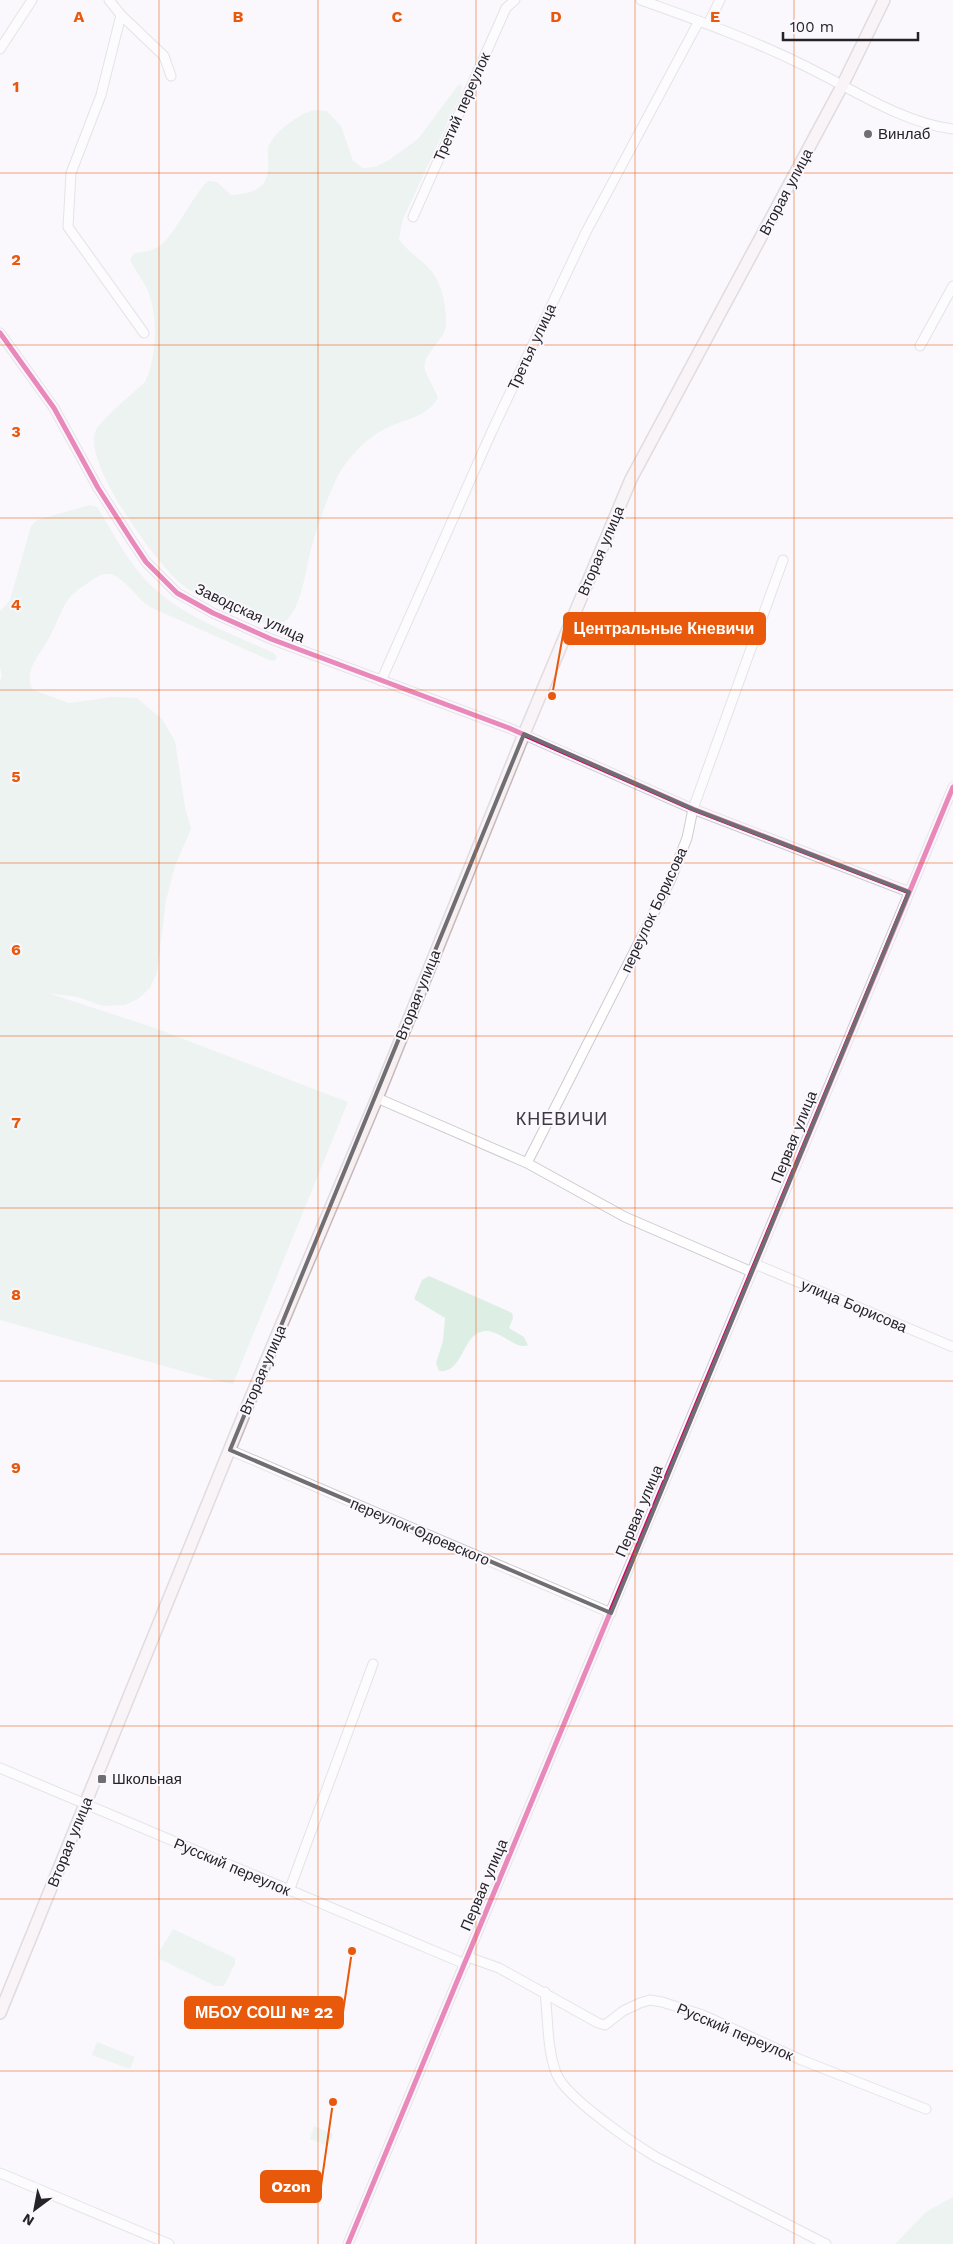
<svg xmlns="http://www.w3.org/2000/svg" width="953" height="2244" viewBox="0 0 953 2244" font-family="'Work Sans',sans-serif">
  <style>
    .green { fill: #ddeee4 }
    .lines { fill: none; stroke-linecap: round; stroke-linejoin: round }
    .minor-casing { stroke: #cccace; stroke-width: 11 }
    .major-casing { stroke: #c6b8bc; stroke-width: 14 }
    .minor { stroke: #fefeff; stroke-width: 9 }
    .major { stroke: #f7f0f1; stroke-width: 11 }
    .cycleway-casing { stroke: #faf7fd; stroke-width: 8 }
    .cycleway { stroke: #d6006c; stroke-width: 5 }
    .marked { fill: none; stroke: #706e72; stroke-width: 4; stroke-linejoin: round }
    .grid { fill: none; stroke: #e8590c; stroke-width: 1; stroke-opacity: 0.55 }
    .poi-dot { fill: #706e72; stroke: #faf7fd; stroke-width: 2 }
    .labels { text-anchor: middle; stroke-width: 4; stroke-linejoin: round; paint-order: stroke }
    .street-label { font-size: 15px; fill: #252328; stroke: #faf7fd }
    .poi-label { font-size: 15px; fill: #252328; stroke: #faf7fd; text-anchor: start }
    .quarter-label { font-size: 18px; letter-spacing: 1px; fill: #3d3844; stroke: #faf7fd }
    .grid-label { font-size: 16px; text-anchor: middle; font-weight: bold; fill: #e8590c; stroke: #faf7fd; stroke-width: 4; stroke-linejoin: round; paint-order: stroke }
    .leader { fill: none; stroke: #e8590c; stroke-width: 2 }
    .callout-dot { fill: #e8590c; stroke: #faf7fd; stroke-width: 2 }
    .callout { fill: #e8590c; stroke: #e8590c; stroke-width: 2 }
    .callout-label { font-size: 16px; text-anchor: middle; font-weight: bold; fill: #fff }
  </style>
  <rect width="100%" height="100%" fill="#faf8fc"/>
  <path class="green" d="M459,84l3,2 -1,8 -58,125 -4,20c12,18 33,25 40,45 5,12 9,33 6,46 -4,12 -24,27 -20,40 3,9 10,19 13,28 -12,21 -37,21 -57,33 -20,12 -38,32 -47,53 -9,20 -17,44 -23,65 -5,19 -10,66 -30,75 -17,7 -85,-28 -100,-40 -24,-20 -101,-124 -85,-154 6,-11 38,-38 49,-48 12,-24 14,-70 1,-95 -5,-9 -11,-18 -16,-27l4,-7c6,-1 14,-1 20,-4 18,-6 38,-54 54,-68l9,1 14,13c15,-1 31,-3 36,-19 3,-8 0,-19 1,-27 3,-16 32,-36 47,-39 4,0 9,1 12,1l14,15 12,35 10,7 12,-1 14,-7 29,-21z
    M90,505l7,2c14,22 26,46 42,65 33,42 88,59 135,81l3,4 -2,4 -6,-1 -119,-53c-13,-8 -26,-31 -41,-33 -7,-1 -12,4 -18,7 -32,19 -26,29 -42,57 -8,16 -27,33 -16,52l36,13 44,-6 24,1 25,21 13,22 10,66 6,22 -16,37 -9,35 -9,71 -7,16 -12,11 -13,6 -22,1 -26,-9 -29,-4 104,34 196,75 -115,282 -19,-4 -214,-60v-639l2,-5 -2,-9v-56l10,-11 21,-74 6,-6z
    M429,1276l83,37 1,5 -4,10 15,9 4,8c-13,7 -32,-22 -50,-12 -16,8 -17,41 -39,38l-3,-8 7,-22 2,-23 -31,-19 8,-19z
    M173,1929l62,29v6l-11,22h-9l-55,-27 -1,-7z
    M97,2042l38,15 -5,12 -38,-14z
    M314,2126l19,8 -5,12 -18,-7z
    M953,2197v47h-58l31,-32z"/>
  <g class="lines">
    <defs>
      <path id="minor" d="M109,0l12,15 -20,80 -30,78 -3,54 76,106
        M641,0c55,20 110,39 162,65 46,22 99,58 150,64
        M121,15l43,41 7,20
        M708,24l12,-24
        M0,49l32,-49
        M413,217l93,-209 9,-8
        M0,333l54,75 44,80 34,53 14,21 31,31 36,20 58,26 238,89 184,81 216,83
        M920,346l33,-60
        M381,681l111,-250 94,-199 113,-211
        M377,1098l150,65 98,54 127,55
        M527,1163l144,-284 16,-41 6,-29 90,-249
        M755,1264l198,83
        M230,1450l381,163
        M0,1768l465,196
        M289,1891l84,-227
        M468,1957l31,11 99,55 7,2 18,-14 17,-8 10,-3 12,2 41,13 96,44 127,50
        M545,1992c3,25 2,60 12,83 10,23 76,68 99,82l170,87
        M0,2173l169,71
        M348,2244l605,-1457"/>
      <path id="major" d="M0,2013l251,-616 126,-299 147,-364 107,-255 211,-393 42,-86"/>
    </defs>
    <use href="#minor" class="minor-casing"/>
    <use href="#major" class="major-casing"/>
    <use href="#minor" class="minor"/>
    <use href="#major" class="major"/>
    <defs>
      <path id="cycleway" d="M0,333l54,75 44,80 34,53 14,21 31,31 36,20 58,26 238,89 184,81 216,83
        M348,2244l605,-1457"/>
    </defs>
    <use href="#cycleway" class="cycleway-casing"/>
    <use href="#cycleway" class="cycleway"/>
  </g>
  <path d="M0 0H953V2244H0ZM524,734l169,75 216,83 -298,721 -381,-163z" fill="#faf8fc" fill-opacity=".55" fill-rule="evenodd"/>
  <path class="marked" d="M524,734l169,75 216,83 -298,721 -381,-163z"/>
  <path class="grid" d="M159,0v2244M318,0v2244M476,0v2244M635,0v2244M794,0v2244M0,173h953M0,345h953M0,518h953M0,690h953M0,863h953M0,1036h953M0,1208h953M0,1381h953M0,1554h953M0,1726h953M0,1899h953M0,2071h953"/>
  <g class="poi-dot">
    <circle cx="868" cy="134" r="5"/>
    <rect x="97" y="1774" width="10" height="10" rx="2.5"/>
  </g>
  <g class="labels">
    <g class="street-label">
      <text transform="translate(462 107) rotate(-66)" y="5">Третий переулок</text>
      <text transform="translate(786 192) rotate(-62)" y="5">Вторая улица</text>
      <text transform="translate(532 347) rotate(-65)" y="5">Третья улица</text>
      <text transform="translate(601 551) rotate(-67)" y="5">Вторая улица</text>
      <text transform="translate(250 613) rotate(25)" y="5">Заводская улица</text>
      <text transform="translate(654 910) rotate(-65)" y="5">переулок Борисова</text>
      <text transform="translate(418 995) rotate(-68)" y="5">Вторая улица</text>
      <text transform="translate(794 1137) rotate(-68)" y="5">Первая улица</text>
      <text transform="translate(854 1306) rotate(23)" y="5">улица Борисова</text>
      <text transform="translate(263 1370) rotate(-67)" y="5">Вторая улица</text>
      <text transform="translate(639 1511) rotate(-67)" y="5">Первая улица</text>
      <text transform="translate(420 1532) rotate(23)" y="5">переулок Одоевского</text>
      <text transform="translate(70 1842) rotate(-68)" y="5">Вторая улица</text>
      <text transform="translate(232 1867) rotate(23)" y="5">Русский переулок</text>
      <text transform="translate(484 1885) rotate(-67)" y="5">Первая улица</text>
      <text transform="translate(735 2032) rotate(23)" y="5">Русский переулок</text>
    </g>
    <g class="poi-label">
      <text x="878" y="139">Винлаб</text>
      <text x="112" y="1784">Школьная</text>
    </g>
    <g class="quarter-label">
      <text x="562" y="1125">КНЕВИЧИ</text>
    </g>
  </g>
  <g class="grid-label">
    <text x="79" y="22">A</text>
    <text x="238" y="22">B</text>
    <text x="397" y="22">C</text>
    <text x="556" y="22">D</text>
    <text x="715" y="22">E</text>
    <text x="16" y="92">1</text>
    <text x="16" y="265">2</text>
    <text x="16" y="437">3</text>
    <text x="16" y="610">4</text>
    <text x="16" y="782">5</text>
    <text x="16" y="955">6</text>
    <text x="16" y="1128">7</text>
    <text x="16" y="1300">8</text>
    <text x="16" y="1473">9</text>
  </g>
  <path class="leader" d="M552 696L564 629M352 1951L343 2012M333 2102L321 2186"/>
  <g class="callout-dot">
    <circle cx="552" cy="696" r="5"/>
    <circle cx="352" cy="1951" r="5"/>
    <circle cx="333" cy="2102" r="5"/>
  </g>
  <g class="callout">
    <rect x="564" y="613" width="201" height="31" rx="5"/>
    <rect x="185" y="1997" width="158" height="31" rx="5"/>
    <rect x="261" y="2171" width="60" height="31" rx="5"/>
  </g>
  <g class="callout-label">
    <text x="664" y="634">Центральные Кневичи</text>
    <text x="264" y="2018">МБОУ СОШ № 22</text>
    <text x="291" y="2192">Ozon</text>
  </g>
  <g transform="translate(35 2209) rotate(212)" stroke="#faf7fd" stroke-width="4" paint-order="stroke">
  <path d="M0-4L9 19L0 12L-9 19Z" fill="#252328"/>
  <text y="-8" font-size="14" font-weight="bold" text-anchor="middle" fill="#252328">N</text>
  </g>
  <path d="M783 32v8h135v-8" fill="none" stroke="#252328" stroke-width="2.5"/>
  <text x="790" y="32" font-size="15" fill="#252328" stroke="#faf7fd" stroke-width="4" paint-order="stroke">100 m</text>
</svg>
